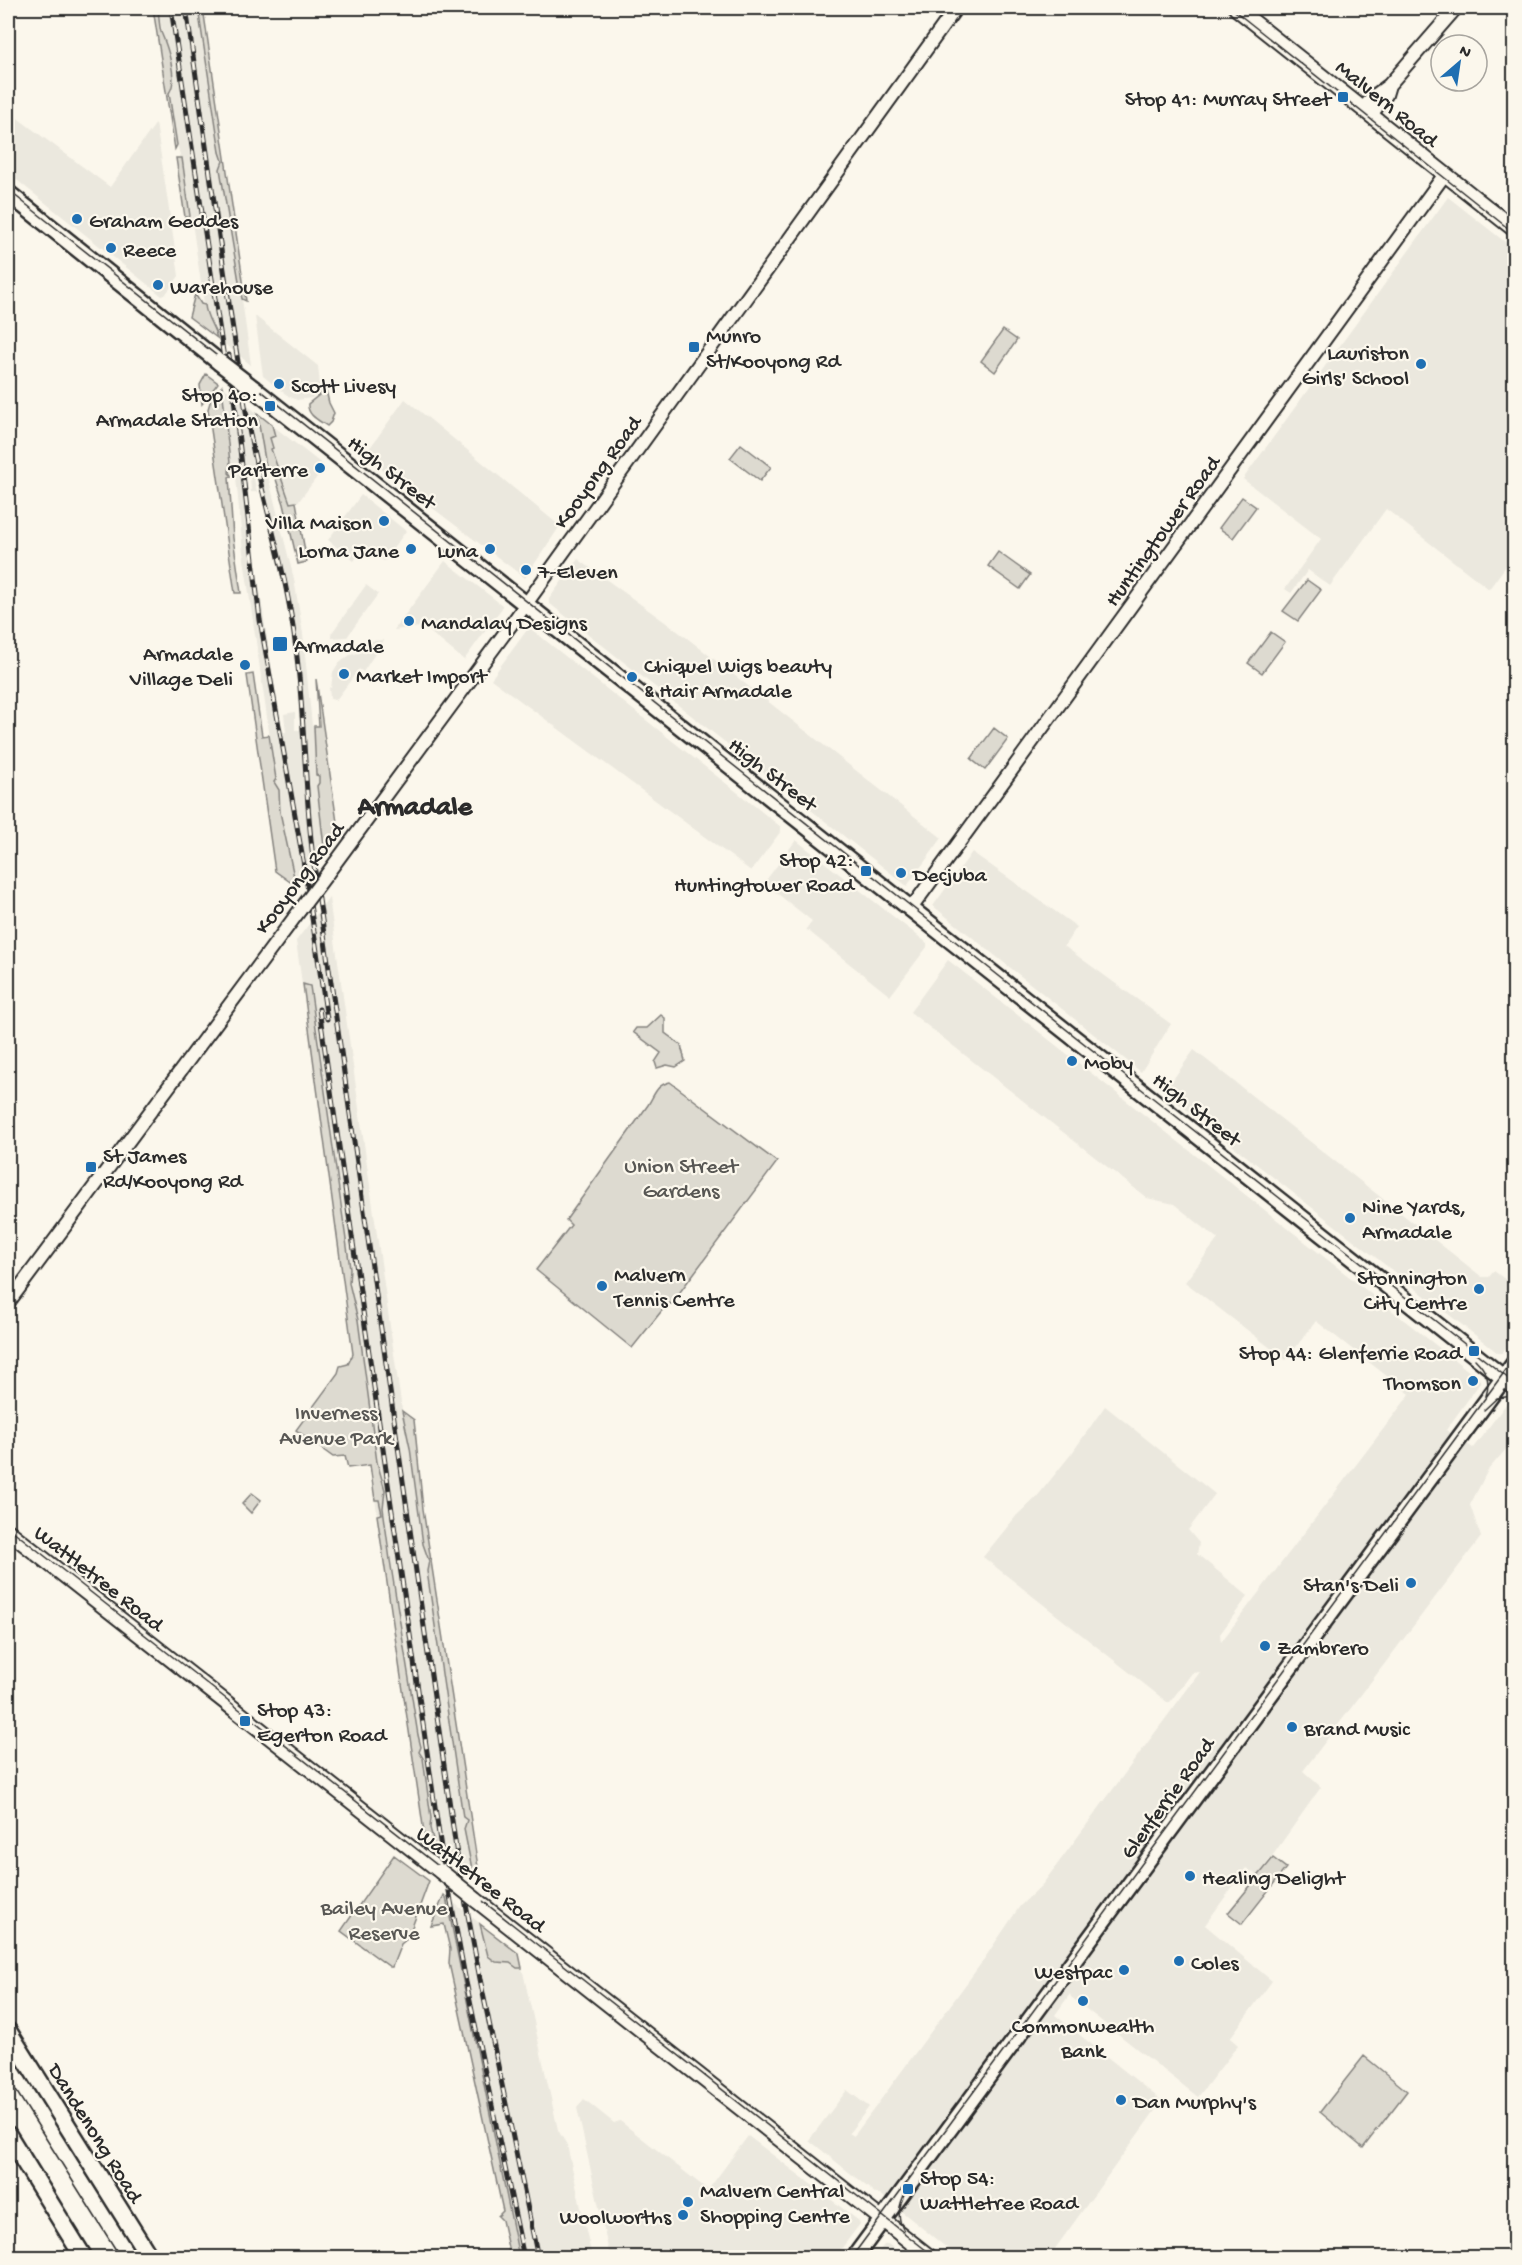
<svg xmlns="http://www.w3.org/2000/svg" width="1522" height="2265" viewBox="0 0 1522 2265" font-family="'Gochi Hand',sans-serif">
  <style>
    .built { fill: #ebe8de; fill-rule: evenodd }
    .green { fill: #dddad0; stroke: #84827e; stroke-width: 1.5 }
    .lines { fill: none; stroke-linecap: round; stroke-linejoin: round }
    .tertiary-casing { stroke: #2b2b2b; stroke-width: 16 }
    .secondary-casing { stroke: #2b2b2b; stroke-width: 18 }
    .primary-casing { stroke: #2b2b2b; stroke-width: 20 }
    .trunk-casing { stroke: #2b2b2b; stroke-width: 21 }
    .tertiary { stroke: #fbf7ec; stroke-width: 12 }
    .secondary { stroke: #fbf7ec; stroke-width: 14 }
    .primary { stroke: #fbf7ec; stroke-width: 15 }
    .trunk { stroke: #fbf7ec; stroke-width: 16 }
    .tram { stroke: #2b2b2b; stroke-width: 1.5 }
    .rail-casing { stroke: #2b2b2b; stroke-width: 5 }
    .rail { stroke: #fbf7ec; stroke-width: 3; stroke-dasharray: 9; stroke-linecap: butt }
    .tertiary-bridge-casing { stroke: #2b2b2b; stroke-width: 16; stroke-linecap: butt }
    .secondary-bridge-casing { stroke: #2b2b2b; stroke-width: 18; stroke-linecap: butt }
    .primary-bridge-casing { stroke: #2b2b2b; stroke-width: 20; stroke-linecap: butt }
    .tertiary-bridge { stroke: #fbf7ec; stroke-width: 12 }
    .secondary-bridge { stroke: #fbf7ec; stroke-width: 14 }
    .primary-bridge { stroke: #fbf7ec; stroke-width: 15 }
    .poi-dot { fill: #1f6fb2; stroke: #fbf7ec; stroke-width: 2 }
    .labels { text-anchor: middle; stroke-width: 4.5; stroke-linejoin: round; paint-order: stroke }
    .poi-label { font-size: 22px; fill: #2b2b2b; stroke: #fbf7ec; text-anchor: start }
    .street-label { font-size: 22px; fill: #2b2b2b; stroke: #fbf7ec }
    .park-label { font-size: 22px; fill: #585754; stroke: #fbf7ec }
    .district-label { font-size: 28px; font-weight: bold; fill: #2b2b2b; stroke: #fbf7ec }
  </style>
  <rect width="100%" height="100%" fill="#fbf7ec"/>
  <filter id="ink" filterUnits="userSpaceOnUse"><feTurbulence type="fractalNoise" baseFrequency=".0167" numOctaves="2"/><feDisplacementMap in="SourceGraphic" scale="12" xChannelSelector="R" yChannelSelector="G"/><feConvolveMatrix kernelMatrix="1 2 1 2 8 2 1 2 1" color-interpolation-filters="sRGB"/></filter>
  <g filter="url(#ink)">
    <path class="built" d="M158,8h40l22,144 3,9 -3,8 22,130 9,66 -34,-27 -3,-13 -8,-8 -22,-149 -7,-23 -6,-33 -2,-19 4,-4z
      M8,111l102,76 46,-64 23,153 -14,19 -3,1 -154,-123z
      M1448,197l66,52v306l-25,34 -103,-80 -56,77 -22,-16 -17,23 -6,-4 36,-50 -78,-60z
      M255,316l63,50 2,19 -8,13 -15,2 -9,-4 -25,-20z
      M222,386l35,27 10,59 27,107 9,55 9,92h2l2,48 3,2v7l-2,4 7,60 -28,39 -16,-74 1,-8 -7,-22 2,-3 -33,-227 -7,-75 -7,-3zM256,474l31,127 8,55 5,74h-5v-18l-11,2 2,18h-5l-29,-194 -6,-62 4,-1 1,17h6l-4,-17z
      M405,399l155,127 -35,52 -161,-122z
      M272,425l51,40v4l-24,32 -9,3 -19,-56h1l-2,-10z
      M361,495l45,36 -22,30 -20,-14 -10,14 -26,-21z
      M578,559l109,79 255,200 -35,48 -358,-283v-4z
      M445,561l57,44v3l-38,52 -33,-27 -2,-7 -35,4z
      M366,585l12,9 -31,43 -15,1 -1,-4z
      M531,629l250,198v4l-30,40 -260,-192 36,-49z
      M384,640l-21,32 -4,-3 -23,31 -6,-1 -1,-12 2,1 2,-16 5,-8 12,-9 22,-6 -1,-8z
      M796,840l131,103v4l-37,49 -84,-67 6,-8 -48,-38z
      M972,852l105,75 -13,19 107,78 -30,48 -208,-166z
      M329,898l73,512 12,10 9,89 55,358 -6,8 -47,-36 -55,-374 -74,-524z
      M948,960l532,420v3l-34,47 27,18 34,-45 7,6v31l-26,30 -18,35 11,32 -178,234 18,16 -63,89 -12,-8 -41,57 67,56 -42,57 8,7 -40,52 -127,-100 -1,-3 -15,21 107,86 -113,156h-91l-78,-63h-4l-67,-54 38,-50 22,17 -20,26 5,3 126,-171 40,-59 22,-21 158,-213 -8,1 -22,29h-3l-184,-145 34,-42 19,-17 36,-45 33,-47 110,88 -27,36 11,13 -2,11 51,42 -28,38 1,8 189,-248 -94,-73 -30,39 -101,-78 33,-43 -44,-35 -27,-6 -237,-186z
      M1194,1050l288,227h7l5,-6 20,15v51l-12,16h-4l-334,-261z
      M444,1895l75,59 39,176 9,15 25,112h-80l-10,-38 -4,-3 5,-5 -54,-248 1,-14 -6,-25 -13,2z
      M584,2099l30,24 6,-2 88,69 40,-54 111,85 1,3 -25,33h-225l-33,-149z
      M888,2244l17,13h-31l10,-12z"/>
    <path class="green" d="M153,8h5c1,7 1,17 3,24 6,14 18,48 8,61l8,52 -2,4z
      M198,8h5l43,293 -4,-2 -22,-130 3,-8 -3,-9z
      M176,158h6l8,58 -1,1h-4z
      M195,294l6,10 4,1c1,13 9,21 12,33l-28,-21z
      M1003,330l14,10 -22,32 -14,-11z
      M206,374l12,9 -16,21 -2,-19z
      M222,386l8,77 -1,10 3,3 -3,1 4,61 8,55h-6l-27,-184 3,-10z
      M325,386l4,17 5,10 -3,9 -4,4c-9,-6 -20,-11 -19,-22l11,-9z
      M257,413l15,12 3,11 -5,2 3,10 -2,1 19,54 6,-1 11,60 -9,2 -14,-60 -11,-34 -6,2z
      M741,444l30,23 -11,14 -30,-23z
      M1242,497l14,10 -23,31 -14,-10z
      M998,552l32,23 -10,14 -32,-23z
      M1307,580l14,10 -23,31 -15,-10z
      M1271,632l14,10 -23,31 -14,-10z
      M253,674l9,62 7,-1 7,44 -2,3 5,8 1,22 16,74 -21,-15 -28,-196z
      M316,679l22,150 -14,18 -7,-61 2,-3v-7l-3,-1 -2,-49h5z
      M994,728l14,11 -23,31 -14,-11z
      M303,984l7,2 40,282 -1,15 9,37 19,142 8,28 -2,18 7,52 28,175 3,12 -2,5 4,6 8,60 -1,10 5,19 -10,-8 -48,-324 5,-1 -3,-14h-4l-5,-35 -22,3 -3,-12 -12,1 -37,-27 42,-57 2,-7 8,-2 5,-10z
      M661,1015l4,3v15l16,12 4,16 -9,6 -9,-2 -10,3 -2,-6 6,-9 -28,-21 3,-4h11z
      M670,1082l107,80 -106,142 -3,-1 -36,45 -96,-78 35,-45 -5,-5 82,-115c7,-11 8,-20 22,-23z
      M402,1411l12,9 9,89 55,358 -5,7 -9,-45 3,-9 -4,-3 -36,-246 2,-10 -6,-17 -13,-96z
      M252,1493l9,7 -10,13 -9,-9z
      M394,1855l35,26 -21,57 -7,6 -9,23h-2l-49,-36z
      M1273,1858l13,10 -44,56 -14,-11z
      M444,1895l2,2 73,360h-9l-8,-37 -4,-4 5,-5 -54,-248 1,-14 -6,-25 -13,2z
      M480,1924l39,30 3,14h-5l-7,-5 -14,-1 -8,-6z
      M1364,2056l43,35 -44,57 -43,-36z"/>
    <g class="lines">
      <defs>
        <path id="tertiary" d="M1363,108l11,-12 15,-11 67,-77
          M1371,115l15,-20 3,-10
          M327,874l186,-252 443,-614
          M910,910l535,-736
          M8,1303l292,-393"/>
        <path id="secondary" d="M1236,8l278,221
          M8,1531l432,340
          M476,1900l455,358"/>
        <path id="primary" d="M8,193l211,169
          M254,389l1260,997
          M854,2258l660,-894"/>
        <path id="trunk" d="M8,2031l142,227
          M8,2135l76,123"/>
      </defs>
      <use href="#tertiary" class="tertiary-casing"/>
      <use href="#secondary" class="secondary-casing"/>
      <use href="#primary" class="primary-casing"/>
      <use href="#trunk" class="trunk-casing"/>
      <use href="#tertiary" class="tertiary"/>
      <use href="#secondary" class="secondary"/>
      <use href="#primary" class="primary"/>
      <use href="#trunk" class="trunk"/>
      <path class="tram" d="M1231,8l283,225
        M8,190l1136,901 370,292
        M1475,1359c11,11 16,21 11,37
        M1484,1410l13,-12 17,-2
        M8,1527l928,731
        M8,2078l113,180
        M904,2231c-8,-14 -5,-26 2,-40
        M851,2258l663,-899"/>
      <defs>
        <path id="rail" d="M171,8l54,357
          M186,8c21,140 39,281 63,421 11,62 32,123 42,186 14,80 12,162 22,243l145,1004 22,117 58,279
          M229,355l31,265 45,251 22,148
          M319,1009l122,839 25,134 58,276"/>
      </defs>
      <use href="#rail" class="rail-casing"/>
      <use href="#rail" class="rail"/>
      <defs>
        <path id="tertiary-bridge" d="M300,910l27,-36"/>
        <path id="secondary-bridge" d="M440,1871l36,29"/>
        <path id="primary-bridge" d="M219,362l35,27"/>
      </defs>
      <use href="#tertiary-bridge" class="tertiary-bridge-casing"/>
      <use href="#secondary-bridge" class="secondary-bridge-casing"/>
      <use href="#primary-bridge" class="primary-bridge-casing"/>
      <use href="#tertiary-bridge" class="tertiary-bridge"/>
      <use href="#secondary-bridge" class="secondary-bridge"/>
      <use href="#primary-bridge" class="primary-bridge"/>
    </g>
  </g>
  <g class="poi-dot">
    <rect x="1337" y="91" width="12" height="12" rx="3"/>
    <circle cx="77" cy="219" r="6"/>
    <circle cx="111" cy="248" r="6"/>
    <circle cx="158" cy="285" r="6"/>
    <rect x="688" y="341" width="12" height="12" rx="3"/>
    <circle cx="1421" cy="364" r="6"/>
    <circle cx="279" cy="384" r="6"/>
    <rect x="264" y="400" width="12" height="12" rx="3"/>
    <circle cx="320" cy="468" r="6"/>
    <circle cx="384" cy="521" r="6"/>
    <circle cx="411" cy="549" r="6"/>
    <circle cx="490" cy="549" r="6"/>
    <circle cx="526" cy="570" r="6"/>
    <circle cx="409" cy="621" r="6"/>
    <rect x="272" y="636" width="16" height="16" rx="3"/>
    <circle cx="245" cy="665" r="6"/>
    <circle cx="344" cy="674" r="6"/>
    <circle cx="632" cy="677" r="6"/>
    <rect x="860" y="865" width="12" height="12" rx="3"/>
    <circle cx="901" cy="873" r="6"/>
    <circle cx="1072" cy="1061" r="6"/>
    <rect x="85" y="1161" width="12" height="12" rx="3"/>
    <circle cx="1350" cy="1218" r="6"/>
    <circle cx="602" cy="1286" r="6"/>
    <circle cx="1479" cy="1289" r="6"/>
    <rect x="1468" y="1345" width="12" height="12" rx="3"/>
    <circle cx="1473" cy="1381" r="6"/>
    <circle cx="1411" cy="1583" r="6"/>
    <circle cx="1265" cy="1646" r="6"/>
    <rect x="239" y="1715" width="12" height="12" rx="3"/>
    <circle cx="1292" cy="1727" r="6"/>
    <circle cx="1190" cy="1876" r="6"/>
    <circle cx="1179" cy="1961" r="6"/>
    <circle cx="1124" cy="1970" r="6"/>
    <circle cx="1083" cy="2001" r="6"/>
    <circle cx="1121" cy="2100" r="6"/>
    <rect x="902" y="2183" width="12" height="12" rx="3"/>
    <circle cx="688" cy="2202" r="6"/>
    <circle cx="683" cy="2215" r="6"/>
  </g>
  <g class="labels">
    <g class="poi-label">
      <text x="1331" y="105" text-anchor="end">Stop 41: Murray Street</text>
      <text x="89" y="227">Graham Geddes</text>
      <text x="123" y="256">Reece</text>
      <text x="170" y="293">Warehouse</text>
      <text x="706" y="342">Munro<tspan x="706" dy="25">St/Kooyong Rd</tspan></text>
      <text x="1409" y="359" text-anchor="end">Lauriston<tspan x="1409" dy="25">Girls' School</tspan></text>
      <text x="291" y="392">Scott Livesy</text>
      <text x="258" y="401" text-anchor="end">Stop 40:<tspan x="258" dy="25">Armadale Station</tspan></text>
      <text x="308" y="476" text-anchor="end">Parterre</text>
      <text x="372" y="529" text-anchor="end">Villa Maison</text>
      <text x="399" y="557" text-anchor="end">Lorna Jane</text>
      <text x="478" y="557" text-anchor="end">Luna</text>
      <text x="538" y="578">7-Eleven</text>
      <text x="421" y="629">Mandalay Designs</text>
      <text x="294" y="652">Armadale</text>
      <text x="233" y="660" text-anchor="end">Armadale<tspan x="233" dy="25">Village Deli</tspan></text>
      <text x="644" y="672">Chiquel Wigs beauty<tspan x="644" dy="25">&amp; Hair Armadale</tspan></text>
      <text x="356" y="682">Market Import</text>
      <text x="854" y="866" text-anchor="end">Stop 42:<tspan x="854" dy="25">Huntingtower Road</tspan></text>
      <text x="913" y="881">Decjuba</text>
      <text x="1084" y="1069">Moby</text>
      <text x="103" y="1162">St James<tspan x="103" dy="25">Rd/Kooyong Rd</tspan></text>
      <text x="1362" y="1213">Nine Yards,<tspan x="1362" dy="25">Armadale</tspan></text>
      <text x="614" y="1281">Malvern<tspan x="614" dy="25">Tennis Centre</tspan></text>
      <text x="1467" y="1284" text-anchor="end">Stonnington<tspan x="1467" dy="25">City Centre</tspan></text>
      <text x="1462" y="1359" text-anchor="end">Stop 44: Glenferrie Road</text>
      <text x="1461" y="1389" text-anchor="end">Thomson</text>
      <text x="1399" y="1591" text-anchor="end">Stan's Deli</text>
      <text x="1277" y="1654">Zambrero</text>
      <text x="257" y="1716">Stop 43:<tspan x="257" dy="25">Egerton Road</tspan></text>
      <text x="1304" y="1735">Brand Music</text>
      <text x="1202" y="1884">Healing Delight</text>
      <text x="1191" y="1969">Coles</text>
      <text x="1112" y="1978" text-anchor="end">Westpac</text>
      <text x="1083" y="2032" text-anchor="middle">Commonwealth<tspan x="1083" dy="25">Bank</tspan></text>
      <text x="1133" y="2108">Dan Murphy's</text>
      <text x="920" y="2184">Stop 54:<tspan x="920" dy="25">Wattletree Road</tspan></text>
      <text x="700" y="2197">Malvern Central<tspan x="700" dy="25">Shopping Centre</tspan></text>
      <text x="671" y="2223" text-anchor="end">Woolworths</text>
    </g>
    <g class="street-label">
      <text transform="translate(1388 102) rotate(39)" y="8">Malvern Road</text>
      <text transform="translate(393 471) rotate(38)" y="8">High Street</text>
      <text transform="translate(596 471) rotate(-54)" y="8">Kooyong Road</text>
      <text transform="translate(1161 530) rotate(-54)" y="8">Huntingtower Road</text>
      <text transform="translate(774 773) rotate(38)" y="8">High Street</text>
      <text transform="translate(298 877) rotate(-53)" y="8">Kooyong Road</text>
      <text transform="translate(1198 1108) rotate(38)" y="8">High Street</text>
      <text transform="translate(100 1577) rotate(38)" y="8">Wattletree Road</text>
      <text transform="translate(1166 1797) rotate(-54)" y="8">Glenferrie Road</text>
      <text transform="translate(482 1878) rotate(38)" y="8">Wattletree Road</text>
      <text transform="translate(97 2132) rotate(58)" y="8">Dandenong Road</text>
    </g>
    <g class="park-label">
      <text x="681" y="1172">Union Street<tspan x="681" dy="25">Gardens</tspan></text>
      <text x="336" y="1419">Inverness<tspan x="336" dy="25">Avenue Park</tspan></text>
      <text x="384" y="1914">Bailey Avenue<tspan x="384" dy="25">Reserve</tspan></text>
    </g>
    <g class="district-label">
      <text x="415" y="814">Armadale</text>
    </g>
  </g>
  <rect width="1522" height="2265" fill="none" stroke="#fbf7ec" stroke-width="30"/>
  <rect x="15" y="15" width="1492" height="2235" fill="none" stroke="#2b2b2b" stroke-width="2" filter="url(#ink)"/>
  <g transform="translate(1459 63) rotate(29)"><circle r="28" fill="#fbf7ec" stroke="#a8a59f" stroke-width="1.5"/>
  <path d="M0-4.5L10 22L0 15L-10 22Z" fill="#1f6fb2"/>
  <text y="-9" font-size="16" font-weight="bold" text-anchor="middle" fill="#2b2b2b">N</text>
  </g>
</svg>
